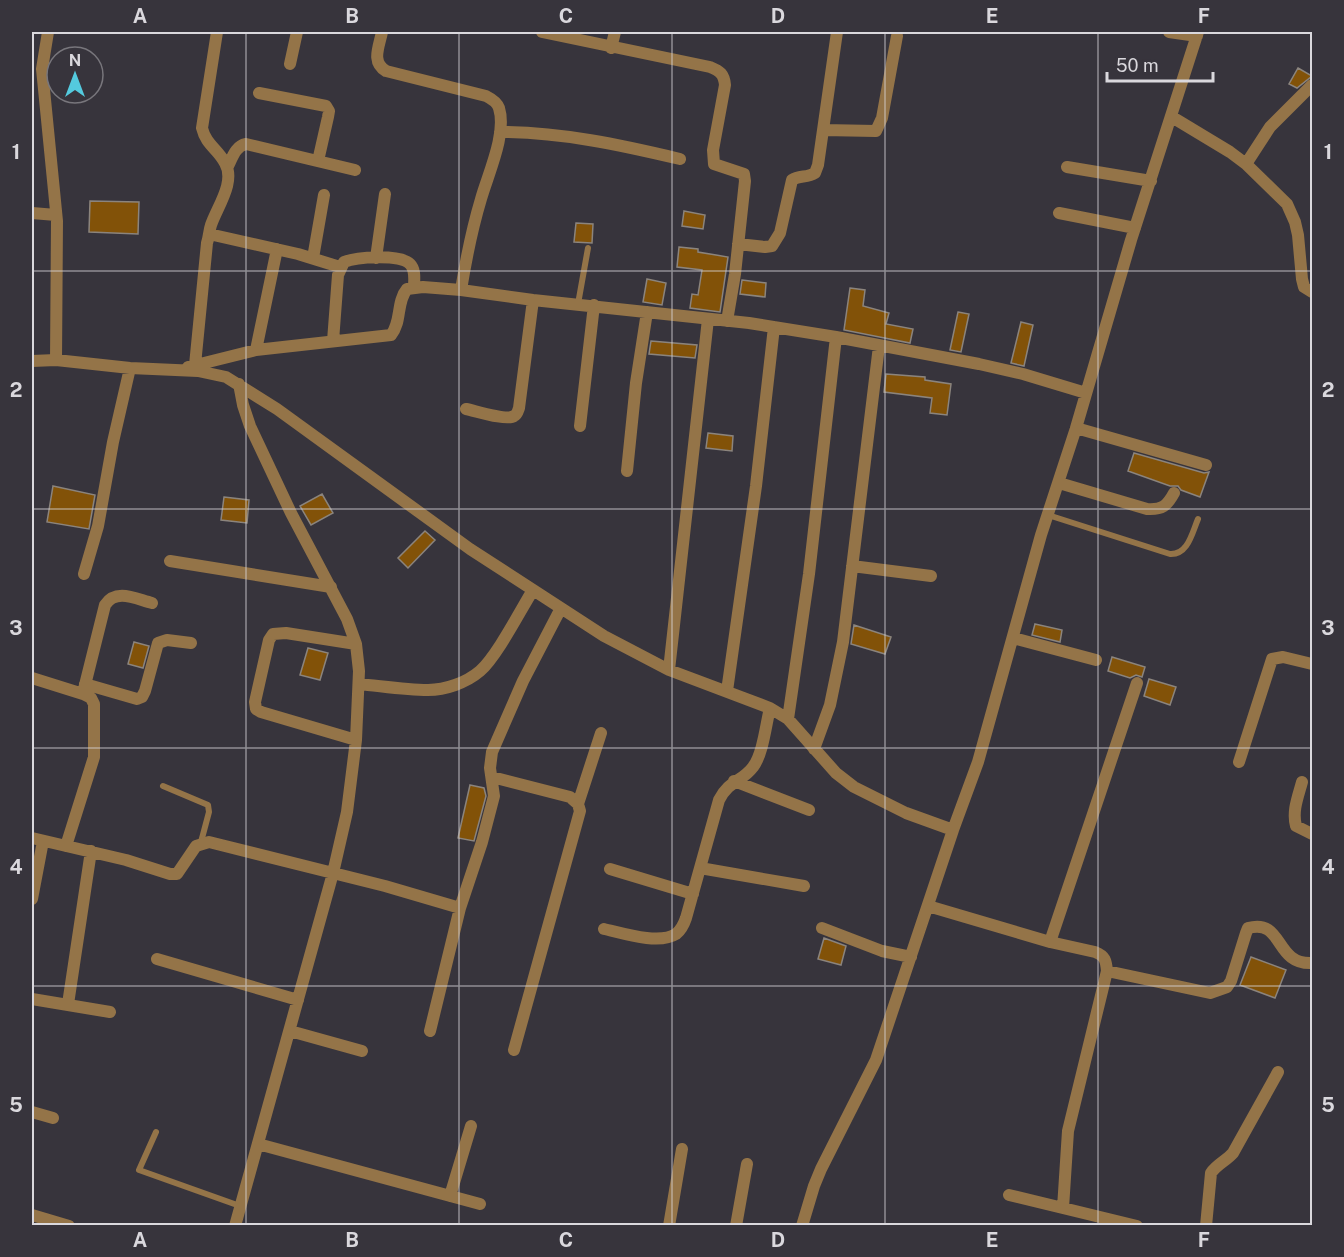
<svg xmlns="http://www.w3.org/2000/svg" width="1344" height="1257" viewBox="0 0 1344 1257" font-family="'Public Sans',sans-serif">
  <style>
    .building { fill: #825208; stroke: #8b847d; stroke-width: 1.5 }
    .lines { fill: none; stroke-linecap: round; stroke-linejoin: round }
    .service { stroke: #947448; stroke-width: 6 }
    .minor { stroke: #947448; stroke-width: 12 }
    .grid { fill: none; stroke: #dad8dd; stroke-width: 1.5; stroke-opacity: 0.55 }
    .neatline { fill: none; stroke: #dad8dd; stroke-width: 2 }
    .grid-label { font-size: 20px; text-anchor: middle; font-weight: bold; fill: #dad8dd }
  </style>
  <rect width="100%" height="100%" fill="#37343c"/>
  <path class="building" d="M1298,68l14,8 -15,12 -8,-4z
    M90,201l49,1 -1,32 -49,-2z
    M684,211l21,4 -2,14 -21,-3z
    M576,223l17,1 -1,19 -18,-1z
    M679,247l19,2v3l30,5 -8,55 -30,-4 2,-14 6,1 4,-25 -25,-3z
    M647,279l19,4 -4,22 -19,-3z
    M742,280l24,3 -1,14 -25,-3z
    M850,288l15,2 -2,16 26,7 -3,11 27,5 -3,14 -66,-13z
    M958,312l11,2 -8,38 -11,-2z
    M1021,322l12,3 -9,41 -13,-3z
    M651,341l46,4 -2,13 -46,-4z
    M886,374l39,3v3l26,4 -4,31 -17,-2 2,-15 -48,-6z
    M708,433l25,3 -1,15 -26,-3z
    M1134,453l70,20 5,-1 -9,25 -19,-7 -3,-4h-8l-42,-15z
    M53,486l42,9 -6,34 -42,-7z
    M322,494l11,19 -22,12 -11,-19z
    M224,497l25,3 -2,23 -26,-3z
    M425,531l10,9 -27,28 -10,-10z
    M1035,624l27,6 -2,12 -28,-7z
    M854,625l37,12 -6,17 -34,-10z
    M134,642l15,4 -6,22 -15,-4z
    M308,648l20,5 -8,27 -20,-5z
    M1112,657l33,10 -3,10 -6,-2 -6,3 -22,-7z
    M1149,679l27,8 -6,18 -26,-9z
    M470,785l14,3 2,8 -12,45 -16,-3z
    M824,938l22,8 -5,19 -23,-6z
    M1251,957l35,13 -11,28 -35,-13z"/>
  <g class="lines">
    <path class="service" d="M578,304l10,-56
      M1048,515l122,39c18,1 22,-21 28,-35
      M163,786l45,19 1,7 -8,30
      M156,1132l-17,38 101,36"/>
    <path class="minor" d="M48,32l-6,37 15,152 -1,139
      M382,32c-3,15 -11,30 4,39l100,25c6,3 11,6 13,12 8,26 -11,66 -18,91 -9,30 -15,60 -20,91
      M542,32l168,35c10,4 14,7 15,18l-12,65 1,14 30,10 1,7 -10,93 -8,47
      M1169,32l28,4
      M611,48l4,-16
      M290,64l7,-32
      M259,93l67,13 3,5 -1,6 -10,44
      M1172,117l58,35 16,12 41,40 8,18 3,13 4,44 2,8 8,5
      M823,130l53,1 6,-13 15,-82
      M500,132c61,0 121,13 180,27
      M1246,164l24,-37 42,-42
      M1067,167l84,14
      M227,168c5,-9 8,-22 19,-24l109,26
      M32,213l24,2
      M1059,213l76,15
      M209,234l89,20 42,13
      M738,244l27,3 7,-1 8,-13 12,-53c7,-5 15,-2 23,-7l3,-8 19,-133
      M313,258l11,-63
      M376,258l9,-64
      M333,341l5,-66 6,-13c12,-5 56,-8 66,2 6,6 4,16 4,23
      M256,350l21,-101
      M32,361l24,-1 74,8 68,3 28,6 51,32 193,140 134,87 65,34 101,38 18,11 48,54 18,14 52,26 47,17
      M195,365l12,-122c2,-6 2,-12 4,-18 6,-18 25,-43 14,-62 -7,-14 -19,-18 -23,-35l15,-96
      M188,367l68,-17 135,-15c11,-13 5,-33 16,-46l16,-2 38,3 72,10 216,23 87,14 143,27 44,10 63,19
      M466,409c10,2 41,12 48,7 3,-1 4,-5 5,-8l14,-108
      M580,426l14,-121
      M1076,428l130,37
      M627,471l9,-88 11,-71
      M1059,483l88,26c15,1 20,-3 27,-16
      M170,561l161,26
      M852,566l79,10
      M84,574l14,-48 15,-84 17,-74
      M1013,638l83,22
      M669,670l39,-351
      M32,678l51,16 8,4 3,6v53l-28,89
      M85,684l52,15 5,-2 3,-6 13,-48 9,-3 24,3
      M359,684c22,2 46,6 69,6 17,0 38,-7 52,-19 17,-15 40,-60 53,-81
      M727,691l29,-205 18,-159
      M83,693l22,-88c11,-17 31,-6 47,-2
      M788,719l21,-145 27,-237
      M356,740l-95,-28 -5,-3 -1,-7 14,-62 4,-6 13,-1 70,11
      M814,749l16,-44 13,-63 36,-296
      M1239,762l33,-103 11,-2 29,7
      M492,777l78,20 8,7 2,7 -66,239
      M734,781l75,29
      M1302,782c-4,15 -10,29 -6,44l16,8
      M578,804l23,-71
      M32,838l94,22 44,14h7l19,-28 13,-4 176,44 75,22
      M700,868l104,18
      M610,869l83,25
      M32,899l11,-58
      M928,906l122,36 45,10c10,4 11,8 12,19l-39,160 -5,77
      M822,928l60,23 29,6
      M604,929c18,4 55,16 72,5 5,-4 8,-10 10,-16l33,-118c10,-20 23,-18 34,-33 10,-13 13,-43 17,-59
      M1050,942l87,-259
      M157,959l141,41
      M1107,971l103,22 17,-6 4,-6 15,-48 2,-5c36,-10 26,37 64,35
      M32,999l78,13
      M68,1004l23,-153
      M290,1031l72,20
      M430,1031l30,-123 22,-66 12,-46 -4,-28 2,-16 31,-71 38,-73
      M32,1112l21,6
      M258,1144l222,60
      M1009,1195l128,31
      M450,1196l21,-70
      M32,1215l37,11
      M235,1226l98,-353 14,-61 9,-72 3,-69 -3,-27 -9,-25 -56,-106 -41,-87 -7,-21 -4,-21
      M669,1226l13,-77
      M736,1226l11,-62
      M802,1226l12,-40 7,-17 55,-109 77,-230 25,-68 63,-227 35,-107 55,-188 67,-208
      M1206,1226l5,-53c6,-9 15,-12 22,-20l45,-81"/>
  </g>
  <path class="grid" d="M246,32v1194M459,32v1194M672,32v1194M885,32v1194M1098,32v1194M32,271h1280M32,509h1280M32,748h1280M32,986h1280"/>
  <rect width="1344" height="1257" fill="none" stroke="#37343c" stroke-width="66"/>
  <g transform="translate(75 75)"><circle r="28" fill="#37343c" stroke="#78767c" stroke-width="1.5"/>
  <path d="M0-4.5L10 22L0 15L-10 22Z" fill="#54cade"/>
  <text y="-9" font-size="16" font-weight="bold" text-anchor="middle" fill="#dad8dd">N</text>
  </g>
  <path d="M1107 72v9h106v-9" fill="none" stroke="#dad8dd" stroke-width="3"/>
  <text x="1116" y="72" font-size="18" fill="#dad8dd" stroke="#37343c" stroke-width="4.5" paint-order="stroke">50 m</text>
  <rect x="33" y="33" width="1278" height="1191" class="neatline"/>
  <g class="grid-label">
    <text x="140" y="23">A</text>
    <text x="352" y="23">B</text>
    <text x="566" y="23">C</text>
    <text x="778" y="23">D</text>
    <text x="992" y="23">E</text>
    <text x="1204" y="23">F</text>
    <text x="16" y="159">1</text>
    <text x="1328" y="159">1</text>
    <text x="16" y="397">2</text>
    <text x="1328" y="397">2</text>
    <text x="16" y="635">3</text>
    <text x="1328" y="635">3</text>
    <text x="16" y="874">4</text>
    <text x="1328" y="874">4</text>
    <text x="16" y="1112">5</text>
    <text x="1328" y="1112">5</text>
    <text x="140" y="1247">A</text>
    <text x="352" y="1247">B</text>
    <text x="566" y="1247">C</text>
    <text x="778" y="1247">D</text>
    <text x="992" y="1247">E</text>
    <text x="1204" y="1247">F</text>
  </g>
</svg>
